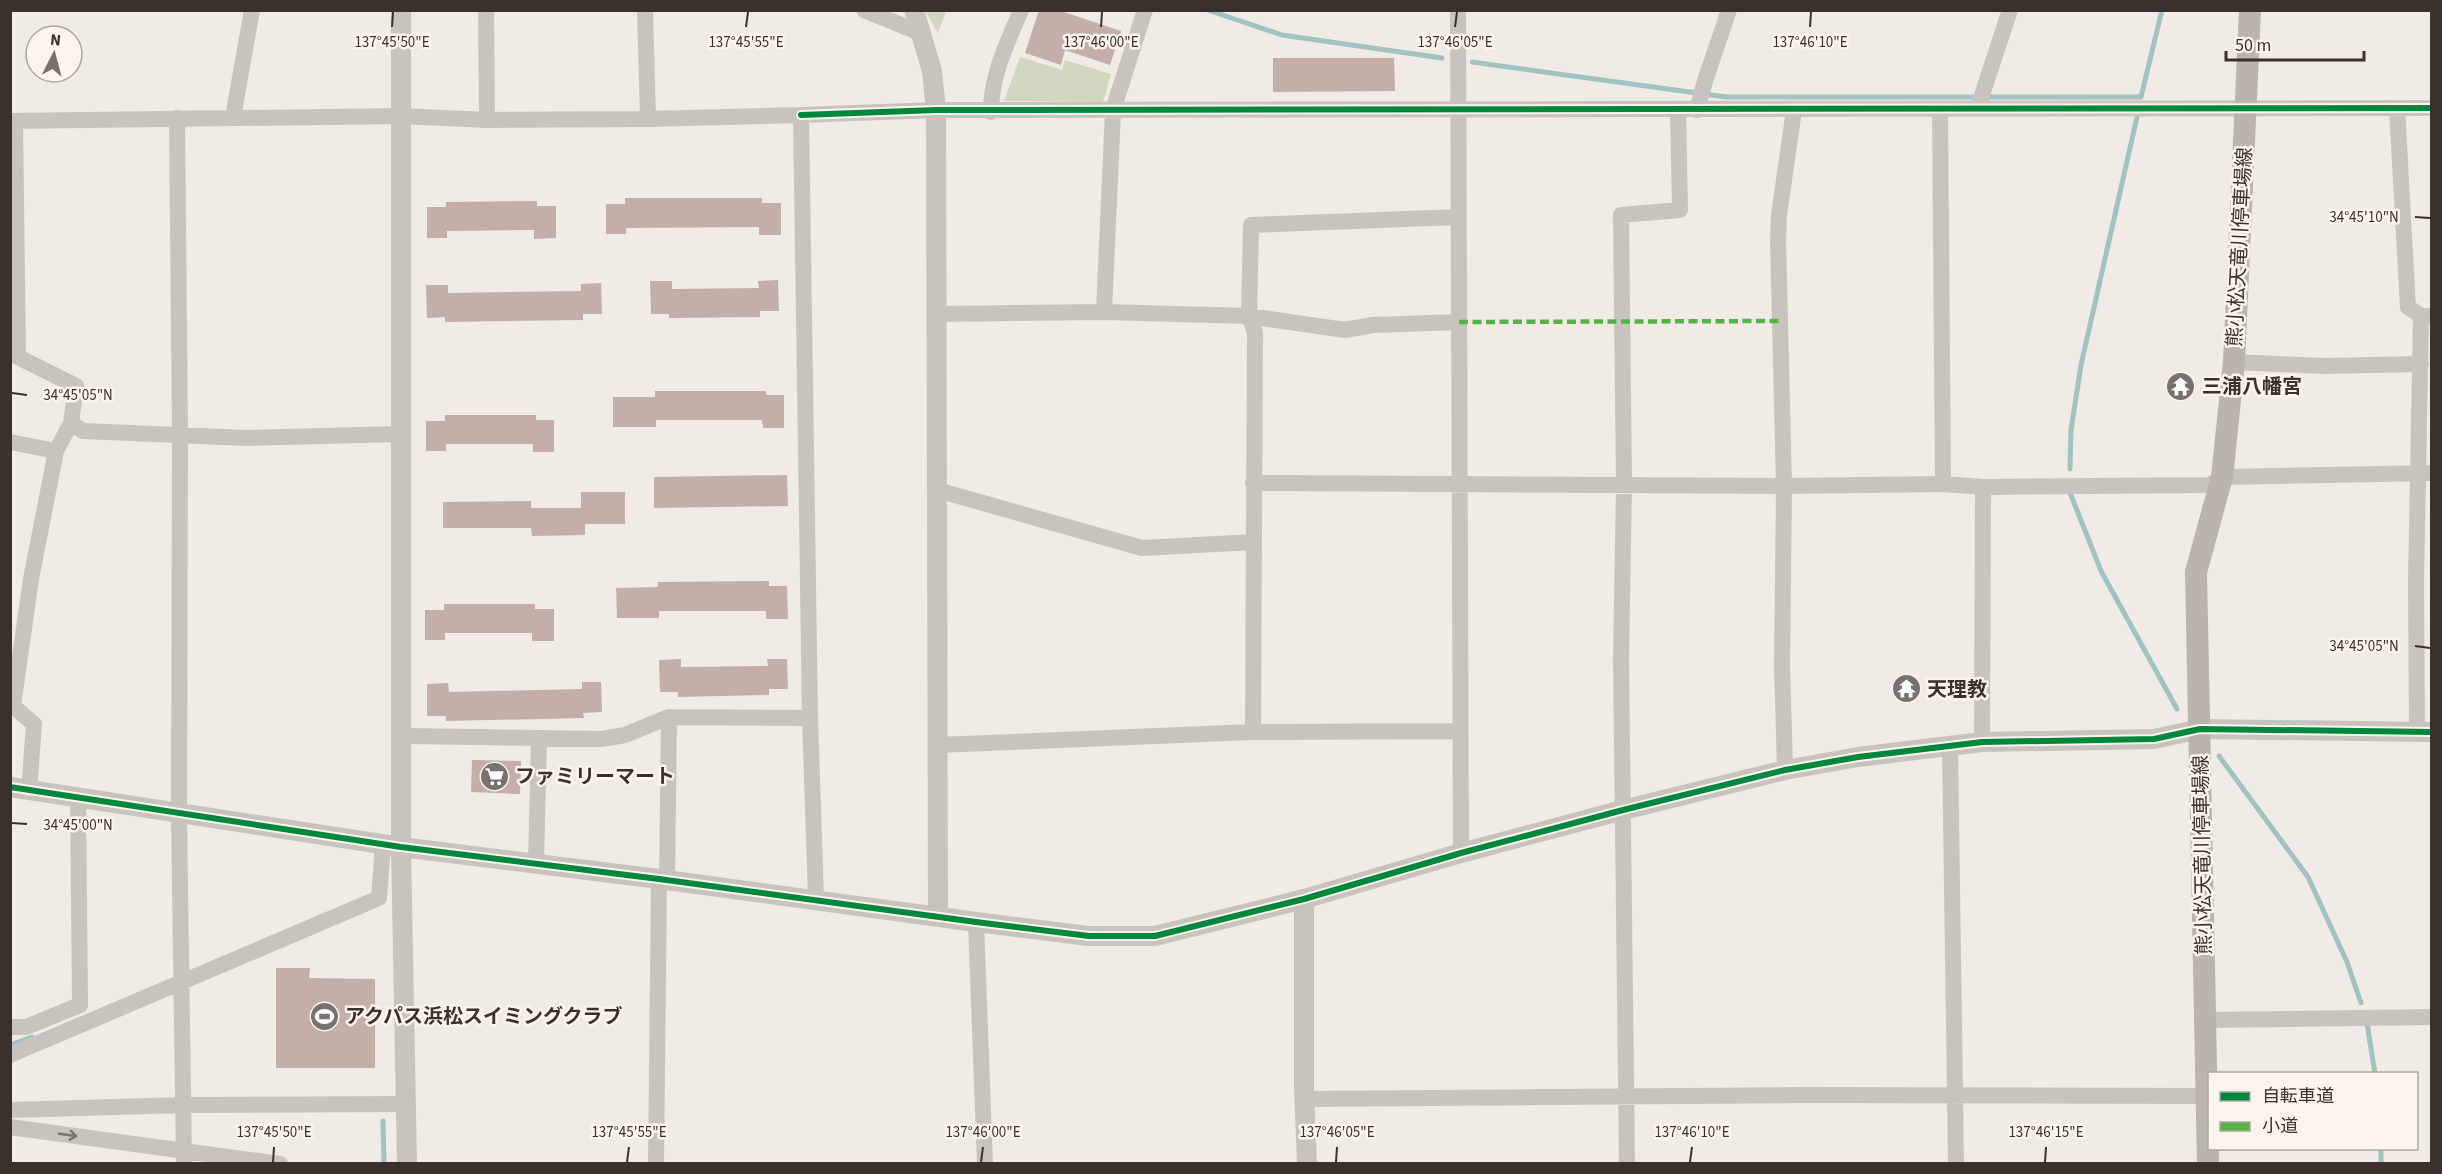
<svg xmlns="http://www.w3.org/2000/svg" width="2442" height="1174" viewBox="0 0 2442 1174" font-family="'Source Sans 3','Noto Sans JP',sans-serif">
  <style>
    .green { fill: #d1d6bf }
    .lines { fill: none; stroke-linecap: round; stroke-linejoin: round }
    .stream { stroke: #a1c2c1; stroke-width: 5 }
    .building { fill: #c3afa7 }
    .minor { stroke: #c9c3be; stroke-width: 16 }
    .tertiary { stroke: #c9c3be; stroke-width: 20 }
    .secondary { stroke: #bab3ae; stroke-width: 22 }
    .quiet { stroke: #57b246; stroke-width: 4.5; stroke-dasharray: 9 4.5; stroke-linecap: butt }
    .cycleway-casing { stroke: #fbf5ee; stroke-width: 10 }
    .cycleway { stroke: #00873e; stroke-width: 6 }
    .oneway { stroke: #7b726d }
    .ticks { fill: none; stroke: #3b302b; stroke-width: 2 }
    .labels { text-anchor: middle; stroke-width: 5; stroke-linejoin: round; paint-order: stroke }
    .street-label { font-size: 20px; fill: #3b302b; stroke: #fbf5ee }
    .poi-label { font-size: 20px; font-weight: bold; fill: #3b302b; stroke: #fbf5ee; text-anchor: start }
    .ticks-label { font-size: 15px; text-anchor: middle; fill: #3b302b; stroke: #fbf5ee; stroke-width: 5; stroke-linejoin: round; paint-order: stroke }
  </style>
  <rect width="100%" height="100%" fill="#f0ebe5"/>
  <path class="green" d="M925,11h21l-8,22z
    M1020,57l42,13 3,-10 46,14 -8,28 -99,-1z"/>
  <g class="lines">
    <path class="stream" d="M1208,10l74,25 160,23
      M1472,62l254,35h415l21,-87
      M2070,469l1,-39 10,-65 56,-248
      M2069,490l32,81 76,138
      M2219,756l89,121 39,85 14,41
      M2367,1023l8,51
      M10,1045l22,-8
      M383,1121l1,43
      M2381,1148v16"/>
  </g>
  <path class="building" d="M1039,10h19l63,21 -11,34 -45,-15 -4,15 -36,-12z
    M1273,58h121l1,33 -122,1z
    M625,198h137v5h19v32h-22v-8l-133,1v6h-20v-30h19z
    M537,201v5h19v32l-22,1v-9l-87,1v7h-20v-31h19v-5z
    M778,280l1,31h-19v6l-91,1v-4h-18l-1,-33h22v8l87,-1 -1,-7z
    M601,283l1,31h-19v6l-138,2v-5l-18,1 -1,-33h22v8l133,-2v-7z
    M655,391h111v4h18v33h-21l-1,-8h-106v7h-43v-30h42z
    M445,415h91v5h18v32h-21v-8h-87v7h-20v-30h19z
    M787,475l1,31 -134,2v-31z
    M581,492h44v32h-40v11l-53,1 -1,-8h-88v-26l88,-1v7h50z
    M769,581v5h18l1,33h-22v-8h-107v7h-42l-1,-30 42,-1v-5z
    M444,604h91v5h19v32h-22v-8h-87v7h-20v-30h19z
    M681,659v8l87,-1 -1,-7h20l1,30h-19v6l-91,2v-5h-18l-1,-32z
    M582,682h19l1,30 -19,1 1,5 -138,3v-5h-19v-32l21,-1 1,9 133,-3z
    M472,760l49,1 -1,33 -49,-2z
    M276,968h34l-1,10 66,1v89h-99z"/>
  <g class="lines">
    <path class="minor" d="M486,10l1,110
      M645,10l3,109
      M864,10l59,24
      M1458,10l3,843
      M1978,107l32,-97
      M2397,108l11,199 13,9h9
      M1940,109l3,375
      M1697,110l8,-29 24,-71
      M991,112c0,-37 16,-68 30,-102
      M801,115l135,-5 1496,-2
      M233,117l19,-107
      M177,118l3,317 -1,379 5,350
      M10,121l392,-5 85,4 161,-1 153,-4 9,603 6,181
      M15,121l3,234
      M1104,312l9,-202 32,-100
      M936,314l168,-2 145,4 96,14 28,-5 86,-3
      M10,353l66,33 -5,37 -15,28 -25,128 -18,127 21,18 -5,67
      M2234,362l90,4 97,-2
      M71,423l12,8 164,7 153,-4
      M10,442l46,9
      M1253,483l531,3 159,-2 40,3 227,-2 12,-8 210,-4
      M937,490l205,58 111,-6
      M1253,732l2,-400 -6,-16 2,-91 207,-8
      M2417,732l-1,-150 5,-266
      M402,736l200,3 23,-4 44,-18 141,1
      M1982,742l1,-255
      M937,745l316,-13 207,-1
      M1950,746l6,418
      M1785,770l-3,-104 2,-180 -6,-246 1,-25 15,-105
      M536,864l3,-125
      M667,880l2,-163
      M976,922l9,242
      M2206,1020l226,-3
      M10,1027h16l54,-22 -2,-207
      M10,1055l369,-157 4,-54
      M1305,1099l499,-4 402,1
      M10,1110l174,-5 223,-1
      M10,1127l270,37
      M656,1164l3,-285
      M1627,1164l-6,-504 3,-175 -3,-270 59,-5 -2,-101"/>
    <path class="tertiary" d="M401,10v837l6,317
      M914,10l18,61 4,39 2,807
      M10,787l391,60 258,32 317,43 113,14h66l149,-37 157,-46 162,-43 162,-40 73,-13 124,-15 172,-3 46,-10 232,3
      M1304,899v189l3,76"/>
    <path class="secondary" d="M2208,1164l-12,-592 26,-95 12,-115 16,-352"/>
    <path class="quiet" d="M1459,322l321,-1"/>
    <defs>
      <path id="cycleway" d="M801,115l135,-5 1496,-2
        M10,787l391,60 258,32 317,43 113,14h66l149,-37 157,-46 162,-43 162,-40 73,-13 124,-15 172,-3 46,-10 232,3"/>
    </defs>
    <use href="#cycleway" class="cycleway-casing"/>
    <use href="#cycleway" class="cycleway"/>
  </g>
  <defs><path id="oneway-shaft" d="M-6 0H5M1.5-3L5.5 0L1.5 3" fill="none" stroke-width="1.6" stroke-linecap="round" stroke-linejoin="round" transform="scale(1.5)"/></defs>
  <use class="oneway" href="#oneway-shaft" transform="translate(68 1135) rotate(8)"/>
  <path class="ticks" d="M392,27l1,-15M746,27l2,-15M1101,27l1,-15M1455,27l2,-15M1810,27l1,-15M2415,217l15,1M12,393l15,2M2415,646l15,2M12,823l15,1M273,1162l1,-15M627,1162l2,-15M981,1162l2,-15M1336,1162l1,-15M1690,1162l2,-15M2045,1162l1,-15"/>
  <defs>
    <symbol id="temple-disc" viewBox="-11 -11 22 22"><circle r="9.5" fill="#7a716c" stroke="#fbf5ee"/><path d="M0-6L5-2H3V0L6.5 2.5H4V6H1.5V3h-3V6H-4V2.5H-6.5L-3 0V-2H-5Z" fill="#fff"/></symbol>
    <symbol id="supermarket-disc" viewBox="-11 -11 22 22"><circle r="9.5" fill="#7a716c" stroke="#fbf5ee"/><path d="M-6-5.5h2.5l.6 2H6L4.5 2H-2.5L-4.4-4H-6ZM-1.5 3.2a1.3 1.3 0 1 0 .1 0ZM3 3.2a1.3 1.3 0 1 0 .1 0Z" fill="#fff"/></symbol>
    <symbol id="stadium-disc" viewBox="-11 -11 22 22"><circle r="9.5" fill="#7a716c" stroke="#fbf5ee"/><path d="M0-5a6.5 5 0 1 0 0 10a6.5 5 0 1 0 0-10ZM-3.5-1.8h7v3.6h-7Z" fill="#fff"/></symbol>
  </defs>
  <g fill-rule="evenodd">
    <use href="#temple-disc" x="2164" y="370" width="33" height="33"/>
    <use href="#temple-disc" x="1890" y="672" width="33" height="33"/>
    <use href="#supermarket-disc" x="478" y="760" width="33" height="33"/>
    <use href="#stadium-disc" x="308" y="1000" width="33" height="33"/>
  </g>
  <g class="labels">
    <g class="street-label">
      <text transform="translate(2239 247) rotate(-87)" y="7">熊小松天竜川停車場線</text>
      <text transform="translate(2202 855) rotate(-91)" y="7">熊小松天竜川停車場線</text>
    </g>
    <g class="poi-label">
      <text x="2202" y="393">三浦八幡宮</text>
      <text x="1927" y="696">天理教</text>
      <text x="515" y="783">ファミリーマート</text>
      <text x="345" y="1023">アクパス浜松スイミングクラブ</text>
    </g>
  </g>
  <g class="ticks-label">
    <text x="392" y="47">137°45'50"E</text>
    <text x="746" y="47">137°45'55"E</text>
    <text x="1101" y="47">137°46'00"E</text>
    <text x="1455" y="47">137°46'05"E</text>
    <text x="1810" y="47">137°46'10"E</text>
    <text x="2364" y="222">34°45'10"N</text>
    <text x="78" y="400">34°45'05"N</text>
    <text x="2364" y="651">34°45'05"N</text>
    <text x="78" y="830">34°45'00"N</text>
    <text x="274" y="1137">137°45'50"E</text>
    <text x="629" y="1137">137°45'55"E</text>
    <text x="983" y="1137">137°46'00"E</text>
    <text x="1337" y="1137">137°46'05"E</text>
    <text x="1692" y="1137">137°46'10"E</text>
    <text x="2046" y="1137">137°46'15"E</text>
  </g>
  <rect width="2442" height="1174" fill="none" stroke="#3b302b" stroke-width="24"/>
  <rect x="2208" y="1072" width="210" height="78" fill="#fbf5ee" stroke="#aea6a0" stroke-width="1.5"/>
  <rect x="2220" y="1092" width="30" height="9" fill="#00873e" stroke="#aea6a0" stroke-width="1.5"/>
  <text x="2262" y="1102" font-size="18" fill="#3b302b">自転車道</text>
  <rect x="2220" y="1122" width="30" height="9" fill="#57b246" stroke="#aea6a0" stroke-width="1.5"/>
  <text x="2262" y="1132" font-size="18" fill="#3b302b">小道</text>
  <g transform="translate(54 54) rotate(6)"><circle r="28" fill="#fbf5ee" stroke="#aea6a0" stroke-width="1.5"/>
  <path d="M0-4.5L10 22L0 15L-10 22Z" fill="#7a716c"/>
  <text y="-9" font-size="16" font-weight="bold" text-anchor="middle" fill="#3b302b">N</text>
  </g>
  <path d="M2226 51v9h138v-9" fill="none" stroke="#3b302b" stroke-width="3"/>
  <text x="2235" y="51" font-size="18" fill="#3b302b" stroke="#fbf5ee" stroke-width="4.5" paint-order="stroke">50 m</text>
</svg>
